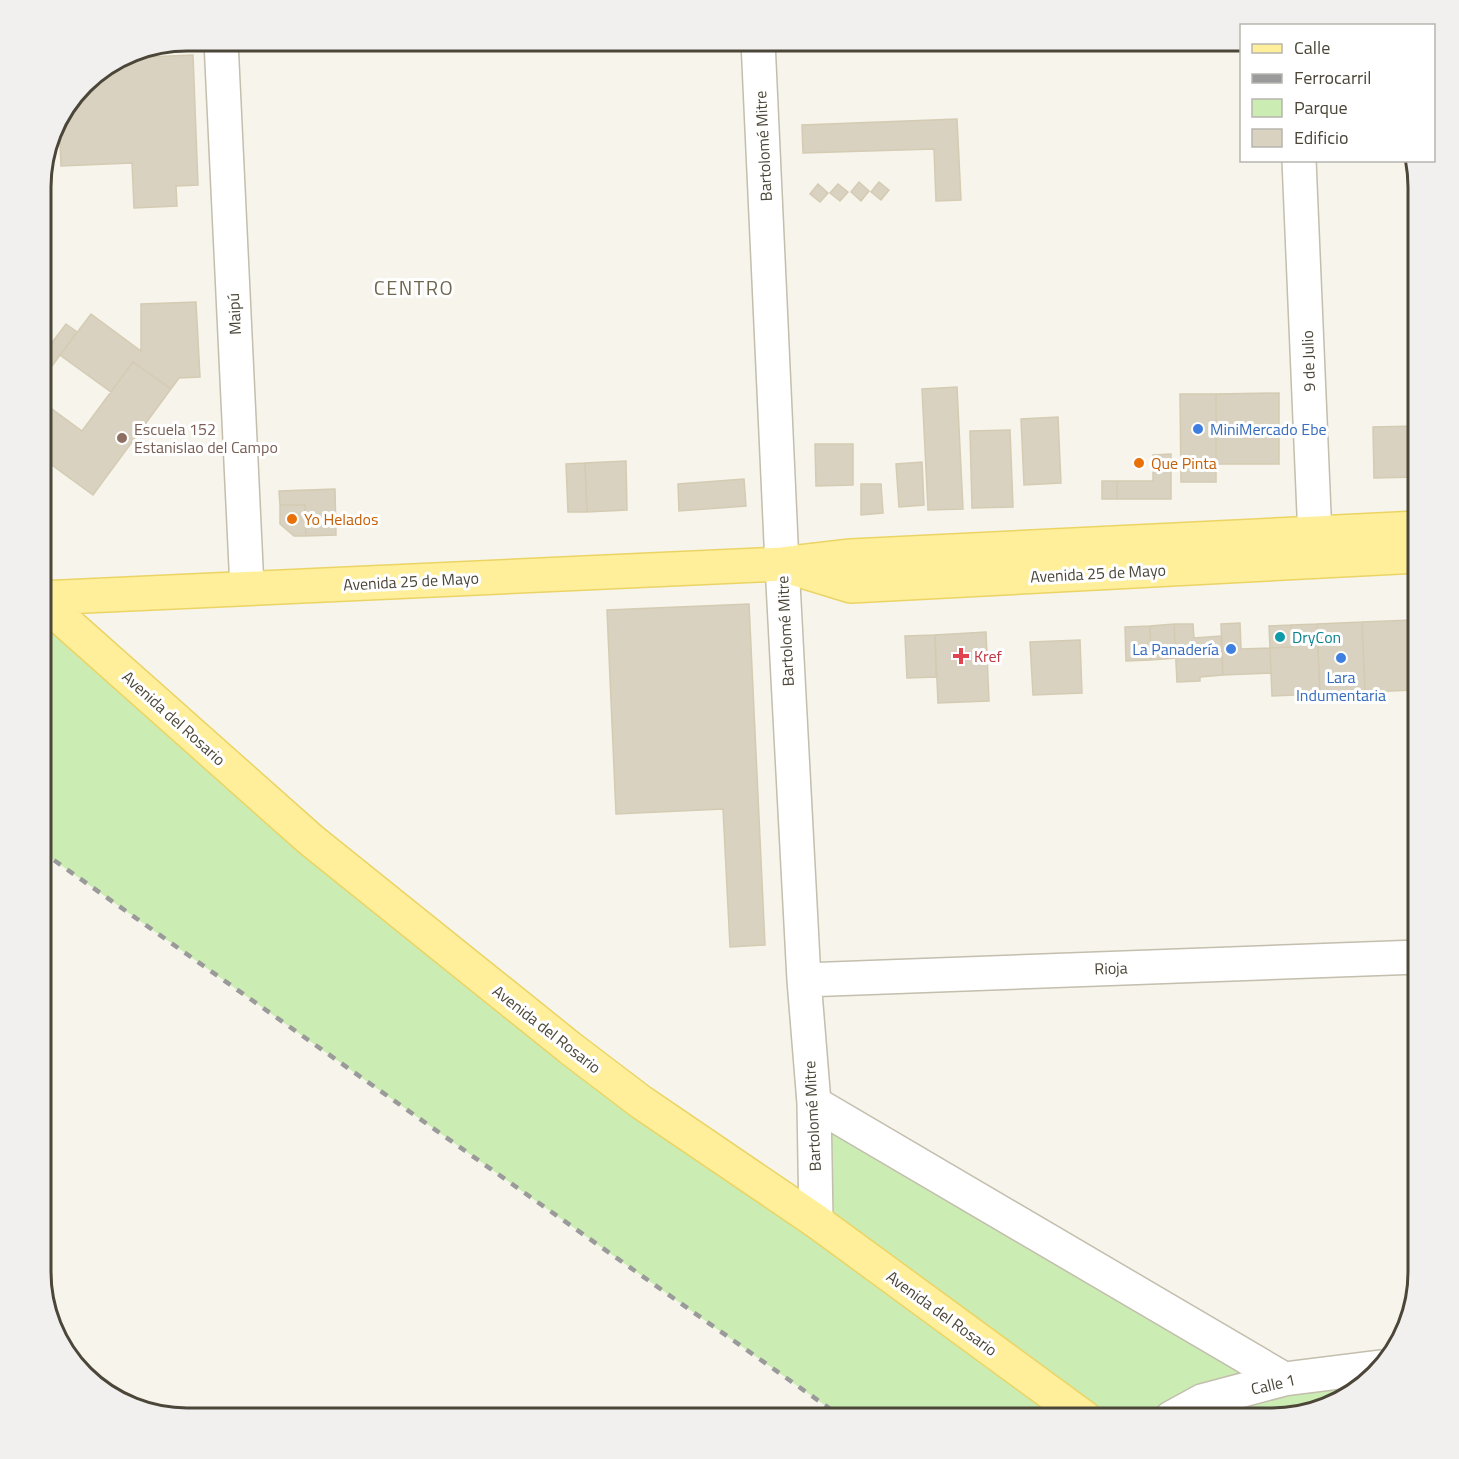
<svg xmlns="http://www.w3.org/2000/svg" width="1459" height="1459" viewBox="0 0 1459 1459" font-family="'Titillium Web',sans-serif">
  <style>
    .green { fill: #cbecb2 }
    .building { fill: #d9d2c0; stroke: #d4cbb2; stroke-width: 1.5 }
    .lines { fill: none; stroke-linecap: round; stroke-linejoin: round }
    .minor-casing { stroke: #c3bead; stroke-width: 36 }
    .major-casing { stroke: #ebd464; stroke-width: 36 }
    .minor { stroke: #fff; stroke-width: 33 }
    .major { stroke: #ffef9b; stroke-width: 33 }
    .rail { stroke: #9a9a9a; stroke-width: 4.5; stroke-dasharray: 8 8; stroke-linecap: butt }
    .shop-dot { fill: #3f7fe0; stroke: #fff; stroke-width: 2 }
    .education-dot { fill: #8d6e63; stroke: #fff; stroke-width: 2 }
    .food-dot { fill: #e8710a; stroke: #fff; stroke-width: 2 }
    .culture-dot { fill: #0f9aa8; stroke: #fff; stroke-width: 2 }
    .health-dot { fill: #e0444e; stroke: #fff; stroke-width: 2 }
    .labels { text-anchor: middle; stroke-width: 6; stroke-linejoin: round; paint-order: stroke }
    .street-label { font-size: 16px; fill: #4b4638; stroke: #fff }
    .education-label { font-size: 16px; fill: #785e54; stroke: #fff; text-anchor: start }
    .shop-label { font-size: 16px; fill: #366cbe; stroke: #fff; text-anchor: start }
    .food-label { font-size: 16px; fill: #c56008; stroke: #fff; text-anchor: start }
    .culture-label { font-size: 16px; fill: #0d838f; stroke: #fff; text-anchor: start }
    .health-label { font-size: 16px; fill: #be3a42; stroke: #fff; text-anchor: start }
    .quarter-label { font-size: 20px; letter-spacing: 1.5px; fill: #6f664e; stroke: #fff }
    .rim { fill: none; stroke: #4b4638; stroke-width: 3 }
  </style>
  <rect width="100%" height="100%" fill="#f6f4eb"/>
  <path class="green" d="M41,600l270,240 505,381 -2,-118 470,276 85,3 -41,25 -55,11h-430l-802,-567z"/>
  <path class="building" d="M193,55l5,130 -22,1 1,20 -43,2 -2,-45 -71,3 -2,-48 31,-41 30,-19z
    M957,119l4,81 -25,1 -2,-52 -131,4 -1,-28z
    M859,182l10,9 -8,10 -10,-9z
    M879,182l10,8 -8,10 -10,-8z
    M818,184l10,9 -8,9 -10,-8z
    M838,184l10,8 -8,9 -10,-8z
    M196,302l4,75 -21,1 -8,11 -38,-27 -22,30 -51,-37 31,-41 50,37v-47z
    M66,324l11,8 -36,49v-24z
    M1415,349h3v77h-1z
    M133,362l38,27 -78,106 -52,-38v-56l41,30z
    M957,387l6,122 -35,1 -6,-121z
    M1279,393v71h-63v-70z
    M1180,394h36v88h-35z
    M1058,417l3,66 -37,2 -3,-66z
    M1417,426h1v60v-9z
    M1417,426l1,51 -44,1 -1,-51z
    M1010,430l3,77 -41,1 -2,-77z
    M815,444h38v41l-37,1z
    M1171,454v45h-54v-18h36v-26z
    M626,461l1,49 -40,2 -2,-49z
    M922,462l2,43 -25,2 -3,-43z
    M585,463l2,49h-19l-2,-48z
    M744,479l2,27 -67,5 -1,-27z
    M1102,481h15v18h-15z
    M861,484h20l2,29 -22,2z
    M335,489l1,46 -30,1 -1,-31h-25l-1,-14z
    M280,505h25l1,31h-12l-14,-12z
    M749,604l16,341 -35,2 -7,-138 -107,5 -9,-204z
    M1412,620l3,70 -50,2 -3,-70z
    M1362,622l3,70 -45,2 -3,-70z
    M1240,623l1,26 29,-1 1,25 -48,2 -2,-51z
    M1174,624l2,34 -25,2 -1,-34z
    M1174,624h19l1,14 27,-2 2,39 -23,2v4l-23,1z
    M1317,624l3,70 -48,2 -2,-48 22,-1 -1,-22z
    M1291,625l1,22 -22,1 -1,-22z
    M1150,626l1,34 -25,1 -1,-34z
    M986,632l3,69 -51,2 -3,-68z
    M935,635l1,42 -29,1 -2,-42z
    M1080,640l2,53 -49,2 -3,-53z"/>
  <g class="lines">
    <defs>
      <path id="minor" d="M221,41l26,547
        M758,41l24,523 22,416 10,123 2,118
        M1299,160l17,401
        M804,980l614,-23
        M814,1103l470,276
        M1171,1418l31,-17 82,-22 96,-12"/>
      <path id="major" d="M792,568l59,18 567,-30
        M41,598l741,-34 69,-8 567,-28
        M41,600l270,240 259,208 71,54 175,119 269,197"/>
    </defs>
    <use href="#minor" class="minor-casing"/>
    <use href="#major" class="major-casing"/>
    <use href="#minor" class="minor"/>
    <use href="#major" class="major"/>
    <path class="rail" d="M41,851l802,567"/>
  </g>
  <g class="shop-dot">
    <circle cx="1198" cy="429" r="6"/>
    <circle cx="1231" cy="649" r="6"/>
    <circle cx="1341" cy="658" r="6"/>
  </g>
  <circle class="education-dot" cx="122" cy="438" r="6"/>
  <g class="food-dot">
    <circle cx="1139" cy="463" r="6"/>
    <circle cx="292" cy="519" r="6"/>
  </g>
  <circle class="culture-dot" cx="1280" cy="637" r="6"/>
  <path class="health-dot" d="M958 647h6v6h6v6h-6v6h-6v-6h-6v-6h6z"/>
  <g class="labels">
    <g class="street-label">
      <text transform="translate(763 146) rotate(-93)" y="6">Bartolomé Mitre</text>
      <text transform="translate(234 314) rotate(-93)" y="6">Maipú</text>
      <text transform="translate(1308 361) rotate(-92)" y="6">9 de Julio</text>
      <text transform="translate(1098 573) rotate(-3)" y="6">Avenida 25 de Mayo</text>
      <text transform="translate(411 581) rotate(-3)" y="6">Avenida 25 de Mayo</text>
      <text transform="translate(785 631) rotate(-93)" y="6">Bartolomé Mitre</text>
      <text transform="translate(174 718) rotate(42)" y="6">Avenida del Rosario</text>
      <text transform="translate(1111 968) rotate(-2)" y="6">Rioja</text>
      <text transform="translate(547 1029) rotate(38)" y="6">Avenida del Rosario</text>
      <text transform="translate(812 1116) rotate(-93)" y="6">Bartolomé Mitre</text>
      <text transform="translate(942 1313) rotate(36)" y="6">Avenida del Rosario</text>
      <text transform="translate(1273 1384) rotate(-13)" y="6">Calle 1</text>
    </g>
    <g class="education-label">
      <text x="134" y="435">Escuela 152<tspan x="134" dy="18">Estanislao del Campo</tspan></text>
    </g>
    <g class="shop-label">
      <text x="1210" y="435">MiniMercado Ebe</text>
      <text x="1219" y="655" text-anchor="end">La Panadería</text>
      <text x="1341" y="683" text-anchor="middle">Lara<tspan x="1341" dy="18">Indumentaria</tspan></text>
    </g>
    <g class="food-label">
      <text x="1151" y="469">Que Pinta</text>
      <text x="304" y="525">Yo Helados</text>
    </g>
    <g class="culture-label">
      <text x="1292" y="643">DryCon</text>
    </g>
    <g class="health-label">
      <text x="974" y="662">Kref</text>
    </g>
    <g class="quarter-label">
      <text x="414" y="295">CENTRO</text>
    </g>
  </g>
  <path d="M0 0H1459V1459H0ZM187 51H1272A136 136 0 0 1 1408 187V1272A136 136 0 0 1 1272 1408H187A136 136 0 0 1 51 1272V187A136 136 0 0 1 187 51Z" fill="#f1f0ef" fill-rule="evenodd"/>
  <path class="rim" d="M187 51H1272A136 136 0 0 1 1408 187V1272A136 136 0 0 1 1272 1408H187A136 136 0 0 1 51 1272V187A136 136 0 0 1 187 51Z"/>
  <rect x="1240" y="24" width="195" height="138" fill="#ffffff" stroke="#b7b5af" stroke-width="1.5"/>
  <rect x="1252" y="44" width="30" height="9" fill="#ffef9b" stroke="#b7b5af" stroke-width="1.5"/>
  <text x="1294" y="54" font-size="18" fill="#4b4638">Calle</text>
  <rect x="1252" y="74" width="30" height="9" fill="#9a9a9a" stroke="#b7b5af" stroke-width="1.5"/>
  <text x="1294" y="84" font-size="18" fill="#4b4638">Ferrocarril</text>
  <rect x="1252" y="99" width="30" height="18" fill="#cbecb2" stroke="#b7b5af" stroke-width="1.5"/>
  <text x="1294" y="114" font-size="18" fill="#4b4638">Parque</text>
  <rect x="1252" y="129" width="30" height="18" fill="#d9d2c0" stroke="#b7b5af" stroke-width="1.5"/>
  <text x="1294" y="144" font-size="18" fill="#4b4638">Edificio</text>
</svg>
